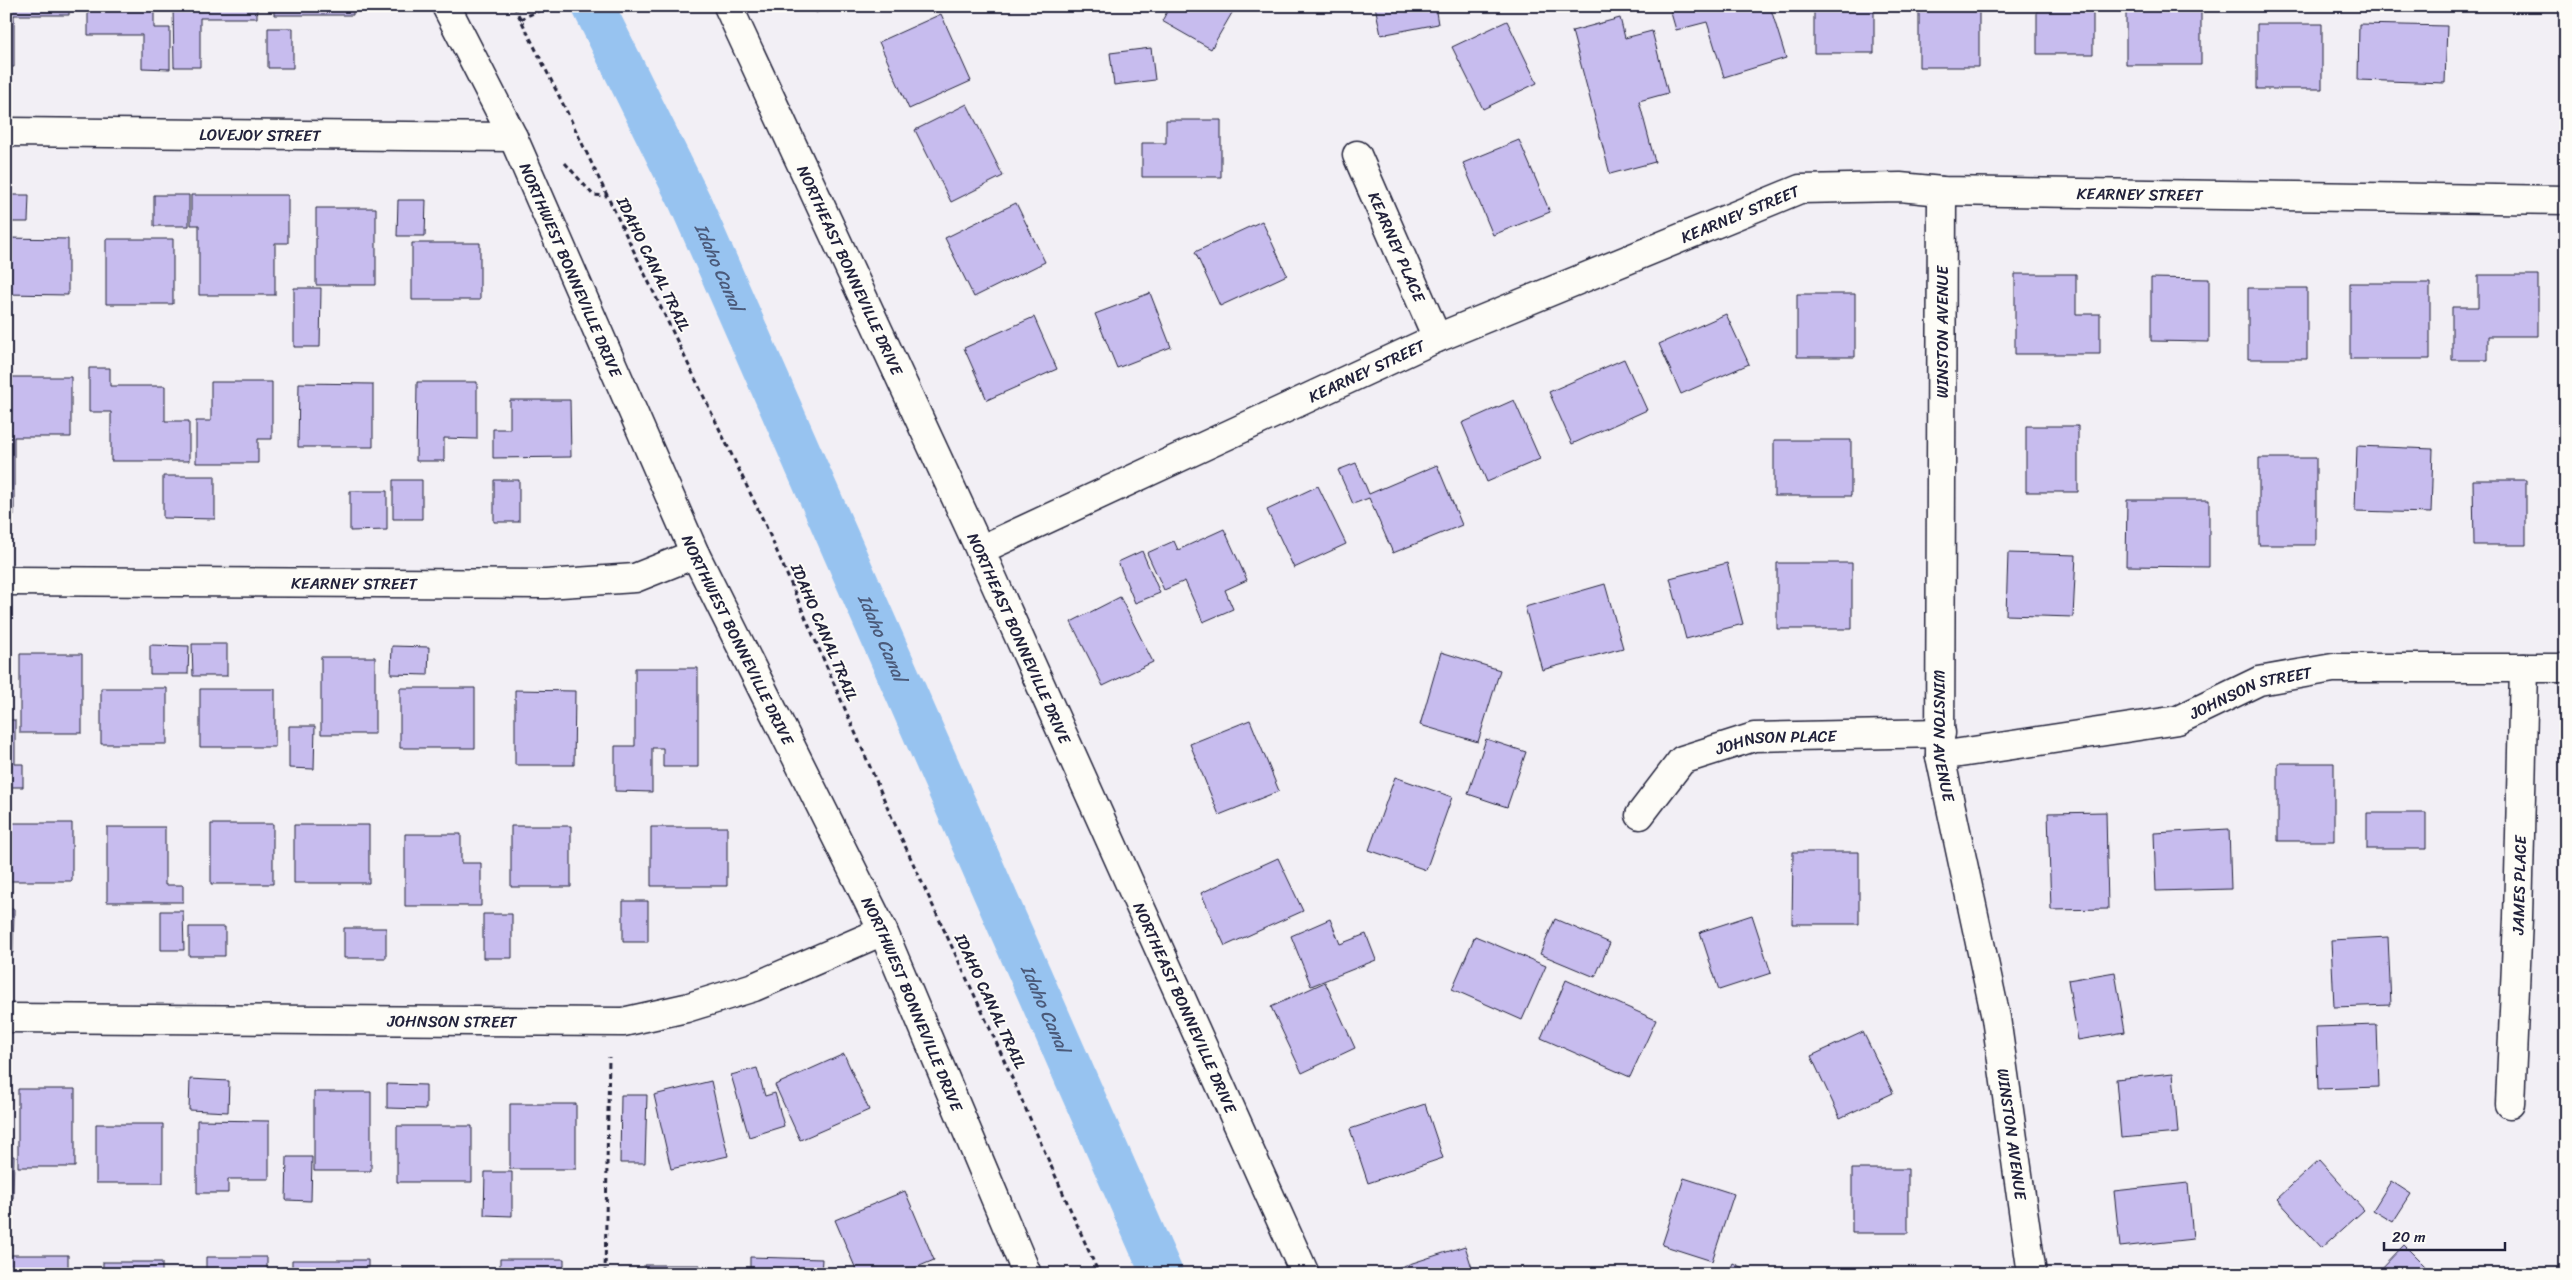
<svg xmlns="http://www.w3.org/2000/svg" width="2572" height="1280" viewBox="0 0 2572 1280" font-family="Sriracha,sans-serif">
  <style>
    .lines { fill: none; stroke-linecap: round; stroke-linejoin: round }
    .canal { stroke: #97c3f0; stroke-width: 42 }
    .building { fill: #c7bcee; stroke: #22223b }
    .minor-casing { stroke: #22223b; stroke-width: 31 }
    .path { stroke: #22223b; stroke-width: 3; stroke-dasharray: 5 4; stroke-linecap: butt }
    .minor { stroke: #fdfcf7; stroke-width: 28 }
    .labels { text-anchor: middle; stroke-width: 4; stroke-linejoin: round; paint-order: stroke }
    .street-label { font-size: 16px; fill: #22223b; stroke: #fdfcf7 }
    .water-label { font-size: 18px; font-style: italic; fill: #4b5a7a; stroke: #fdfcf7 }
  </style>
  <rect width="100%" height="100%" fill="#f2eff5"/>
  <filter id="ink" filterUnits="userSpaceOnUse"><feTurbulence type="fractalNoise" baseFrequency=".02" numOctaves="2"/><feDisplacementMap in="SourceGraphic" scale="10" xChannelSelector="R" yChannelSelector="G"/><feConvolveMatrix kernelMatrix="1 2 1 2 8 2 1 2 1" color-interpolation-filters="sRGB"/></filter>
  <g filter="url(#ink)">
    <g class="lines">
      <path class="canal" id="s1" d="M593,6l97,196 472,1072"/>
    </g>
    <path class="building" d="M6,6h63v9h-55v52h-8z
      M88,6h66v22h16v41l-28,-1v-33h-54z
      M173,6h84v12h-57v49h-26z
      M274,6h79v9h-79z
      M813,6h18l-15,7z
      M1170,6h66l-25,43 -49,-28z
      M1375,6h60l3,18 -57,11z
      M1669,6h101l16,52 -62,19 -17,-55 -31,8z
      M1814,6h60v47h-60z
      M1919,6h60v61h-60z
      M2037,6h56v48h-56z
      M2126,6h75v59h-75z
      M941,14l30,67 -62,28 -30,-67z
      M1620,18l5,20 27,-7 16,62 -29,8 16,61 -45,12 -38,-143z
      M1507,21l30,62 -54,26 -31,-62z
      M2257,24h65v65h-65z
      M2359,24l88,2 -2,57 -87,-3z
      M268,28h25v40h-25z
      M2562,32h4v68h-4z
      M1151,48l4,32 -41,5 -4,-32z
      M967,104l36,72 -52,26 -36,-72z
      M1166,120h55v57h-79v-34h24z
      M1519,140l31,72 -57,23 -30,-72z
      M6,195h23l-1,27h-22z
      M154,195h35v31h-35z
      M191,195h97v48h-13v52h-76v-70h-8z
      M398,200h28l-1,36h-28z
      M1016,203l29,59 -71,35 -29,-59z
      M316,208h60v77h-60z
      M1262,221l25,54 -67,31 -25,-54z
      M6,238l62,1v56l-62,-1z
      M106,239h67v65h-67z
      M412,243h68v57h-68z
      M2015,274h61v40h24v40h-85z
      M2478,275h60v61h-50v24h-36v-53h26z
      M2151,278l58,1v63l-58,-1z
      M2350,283h80v76h-80z
      M294,288h27l-1,59h-26z
      M2248,288h59v71h-59z
      M1150,293l21,54 -54,21 -22,-54z
      M1797,294h58v63h-58z
      M1726,314l23,50 -68,30 -22,-50z
      M1034,317l23,52 -70,31 -23,-52z
      M1624,359l23,51 -75,34 -23,-52z
      M89,368h21v18h55v35h24v40h-78v-49h-22z
      M11,377h60v60h-57v78h-8v-115h5z
      M211,382h61v57h-14v24h-62v-42h15z
      M417,382h60v57l-33,-1v23h-28z
      M299,383l74,1v63h-75z
      M510,400h60l1,57 -78,1v-29h17z
      M1514,400l26,59 -53,23 -25,-59z
      M2026,426h52v66h-52z
      M1774,440h77v56h-77z
      M2357,446l76,3 -2,64 -76,-2z
      M2259,458h57v87h-57z
      M1356,463l13,31 68,-29 25,60 -69,28 -24,-55 -16,6 -15,-34z
      M163,476h52v43l-52,-1z
      M393,480h29v39h-29z
      M494,480h25v42h-25z
      M2473,480h53v65h-52z
      M1318,486l28,58 -52,24 -27,-58z
      M350,491h37v39l-37,1z
      M2127,500h82v67l-83,-1z
      M1224,529l23,51 -22,10 8,19 -30,13 -18,-41 -21,9 -17,-37 27,-12 4,9z
      M1142,551l18,42 -25,10 -17,-41z
      M2008,553l68,2 -3,62 -67,-2z
      M1727,563l16,61 -57,15 -16,-61z
      M1777,563h75v66h-75z
      M1605,584l18,64 -81,22 -17,-63z
      M1120,597l33,65 -50,24 -32,-64z
      M192,644h35v32h-34z
      M150,645l39,1 -1,28h-38z
      M392,646l37,1 -1,28 -37,-1z
      M1441,652l59,18 -22,72 -58,-17z
      M20,654h62v79h-62z
      M321,657h54v77h-54z
      M635,668h63v99h-35v-19h-11v44l-37,-1v-45h20z
      M101,688h66v56h-66z
      M400,688h75v60h-75z
      M200,689h75v58h-75z
      M515,690l60,1 -1,74h-59z
      M6,720h9v44h8v23h-17z
      M1250,720l29,71 -60,24 -29,-71z
      M289,726h26l-1,43 -25,-1z
      M1486,739l40,13 -19,55 -39,-13z
      M2278,763h56v78h-56z
      M1395,777l57,20 -26,73 -57,-20z
      M2106,812l2,97 -57,1 -3,-97z
      M2367,813h59v36h-59z
      M10,823h62v58h-62z
      M211,824h62v60h-62z
      M294,825h75v58h-75z
      M511,826h60v61h-60z
      M107,827h58v58h18v17h-76z
      M651,827h76v59h-76z
      M2229,829l2,60 -75,2 -2,-58z
      M405,834h56v29h20v43h-76z
      M1793,852h66v72h-67z
      M1278,858l25,53 -78,35 -24,-53z
      M623,901h25v41h-25z
      M6,909h8l-1,44h-7z
      M161,911h22l1,39h-23z
      M483,914h29v44h-29z
      M1752,915l19,58 -52,17 -19,-58z
      M1330,919l10,25 26,-10 10,26 -65,26 -20,-50z
      M1555,919l55,24 -15,34 -55,-23z
      M189,927h36v29h-36z
      M344,928h42v30h-42z
      M1475,936l71,30 -24,54 -70,-31z
      M2388,937l3,68 -57,2 -3,-67z
      M2115,972l10,60 -47,8 -10,-60z
      M1566,980l90,40 -26,57 -89,-39z
      M1325,982l30,66 -53,25 -31,-66z
      M2377,1025l2,62 -61,2 -2,-62z
      M1863,1032l30,61 -53,25 -29,-62z
      M844,1054l25,56 -69,30 -25,-55z
      M757,1068l8,28 10,-3 9,33 -35,11 -18,-62z
      M2173,1073l5,60 -57,5 -5,-59z
      M190,1079l39,2 -1,31 -39,-2z
      M711,1081l17,75 -57,13 -17,-74z
      M387,1084l39,1v24l-39,-1z
      M18,1089h57v78h-57z
      M314,1092h57v79h-57z
      M621,1095h26l-2,68h-25z
      M510,1104h66v65h-66z
      M1425,1104l18,54 -75,25 -18,-54z
      M197,1120l72,1v58h-41v14h-31z
      M96,1124h67v59h-67z
      M397,1126h75v56h-75z
      M6,1156h8l-1,42h-7z
      M287,1157h25l-1,44 -25,-1z
      M2319,1160l45,50 -42,38 -45,-49z
      M1852,1169h56v64h-56z
      M485,1172h27v44l-28,-1z
      M1684,1178l50,16 -22,67 -50,-16z
      M2391,1181l20,13 -18,28 -20,-12z
      M2188,1183l5,56 -73,8 -6,-56z
      M905,1191l29,69 -33,14h-43l-23,-54z
      M2404,1245l29,29h-57z
      M1465,1246l9,28h-79l-1,-5z
      M9,1255h59v19h-60z
      M206,1257h61v17h-61z
      M750,1257l72,2 -1,15h-71z
      M500,1259h64v15h-64z
      M292,1260h76v14h-76z
      M103,1262h59v12h-59z
      M1733,1263l21,11h-26z
      M644,1265h56v9h-56z
      M403,1268h57v6h-57z"/>
    <g class="lines">
      <defs>
        <g id="minor">
          <path id="s2" d="M446,6l67,131 182,417 188,377 144,343"/>
          <path id="s3" d="M728,6l252,544 325,724"/>
          <path id="s4" d="M6,132l507,5"/>
          <path id="s5" d="M1357,155l80,183"/>
          <path id="s6" d="M1942,191l-2,565 56,262 36,256"/>
          <path id="s7" d="M980,550l457,-212 363,-149 100,-2 42,4 624,9"/>
          <path id="s8" d="M6,581l540,3 89,-6 60,-24"/>
          <path id="s9" d="M1940,756l238,-36 81,-39 74,-13h233"/>
          <path id="s10" d="M1640,815l42,-55 72,-23 187,-4"/>
          <path id="s11" d="M6,1018l617,4 63,-14 68,-21 129,-56"/>
          <path id="s12" d="M2510,1104l8,-186 6,-250"/>
        </g>
      </defs>
      <use href="#minor" class="minor-casing"/>
      <path class="path" d="M514,6l53,106 198,412 128,296 99,213 107,241
        M520,19l30,-13
        M565,163l28,32 14,1
        M605,1274l4,-217"/>
      <use href="#minor" class="minor"/>
    </g>
  </g>
  <g class="labels">
    <g class="street-label">
      <text dy="6" stroke="none"><textPath href="#s4" startOffset="254">LOVEJOY STREET</textPath></text>
      <text dy="6" stroke="none"><textPath href="#s7" startOffset="1236">KEARNEY STREET</textPath></text>
      <text dy="6" stroke="none"><textPath href="#s7" startOffset="831">KEARNEY STREET</textPath></text>
      <text dy="6" stroke="none"><textPath href="#s5" startOffset="100">KEARNEY PLACE</textPath></text>
      <text transform="translate(654 264) rotate(64)" y="6">IDAHO CANAL TRAIL</text>
      <text dy="6" stroke="none"><textPath href="#s2" startOffset="292">NORTHWEST BONNEVILLE DRIVE</textPath></text>
      <text dy="6" stroke="none"><textPath href="#s3" startOffset="291">NORTHEAST BONNEVILLE DRIVE</textPath></text>
      <text transform="translate(1942 332) rotate(-90)" y="6">WINSTON AVENUE</text>
      <text dy="6" stroke="none"><textPath href="#s7" startOffset="426">KEARNEY STREET</textPath></text>
      <text dy="6" stroke="none"><textPath href="#s8" startOffset="348">KEARNEY STREET</textPath></text>
      <text transform="translate(825 632) rotate(67)" y="6">IDAHO CANAL TRAIL</text>
      <text dy="6" stroke="none"><textPath href="#s2" startOffset="698">NORTHWEST BONNEVILLE DRIVE</textPath></text>
      <text dy="6" stroke="none"><textPath href="#s3" startOffset="696">NORTHEAST BONNEVILLE DRIVE</textPath></text>
      <text dy="6" stroke="none"><textPath href="#s9" startOffset="319">JOHNSON STREET</textPath></text>
      <text dy="6" stroke="none"><textPath href="#s6" startOffset="545">WINSTON AVENUE</textPath></text>
      <text dy="6" stroke="none"><textPath href="#s10" startOffset="166">JOHNSON PLACE</textPath></text>
      <text dy="6" stroke="none"><textPath href="#s12" startOffset="219">JAMES PLACE</textPath></text>
      <text transform="translate(991 1001) rotate(65)" y="6">IDAHO CANAL TRAIL</text>
      <text dy="6" stroke="none"><textPath href="#s2" startOffset="1102">NORTHWEST BONNEVILLE DRIVE</textPath></text>
      <text dy="6" stroke="none"><textPath href="#s3" startOffset="1101">NORTHEAST BONNEVILLE DRIVE</textPath></text>
      <text dy="6" stroke="none"><textPath href="#s11" startOffset="446">JOHNSON STREET</textPath></text>
      <text dy="6" stroke="none"><textPath href="#s6" startOffset="950">WINSTON AVENUE</textPath></text>
    </g>
    <g class="water-label">
      <text dy="6" stroke="none"><textPath href="#s1" startOffset="290">Idaho Canal</textPath></text>
      <text dy="6" stroke="none"><textPath href="#s1" startOffset="695">Idaho Canal</textPath></text>
      <text dy="6" stroke="none"><textPath href="#s1" startOffset="1100">Idaho Canal</textPath></text>
    </g>
  </g>
  <rect width="2572" height="1280" fill="none" stroke="#fdfcf7" stroke-width="25"/>
  <rect x="12" y="12" width="2547" height="1255" fill="none" stroke="#22223b" stroke-width="2" filter="url(#ink)"/>
  <path d="M2384 1242v8h121v-8" fill="none" stroke="#22223b" stroke-width="2.5"/>
  <text x="2392" y="1242" font-size="15" fill="#22223b" stroke="#fdfcf7" stroke-width="4" paint-order="stroke">20 m</text>
</svg>
